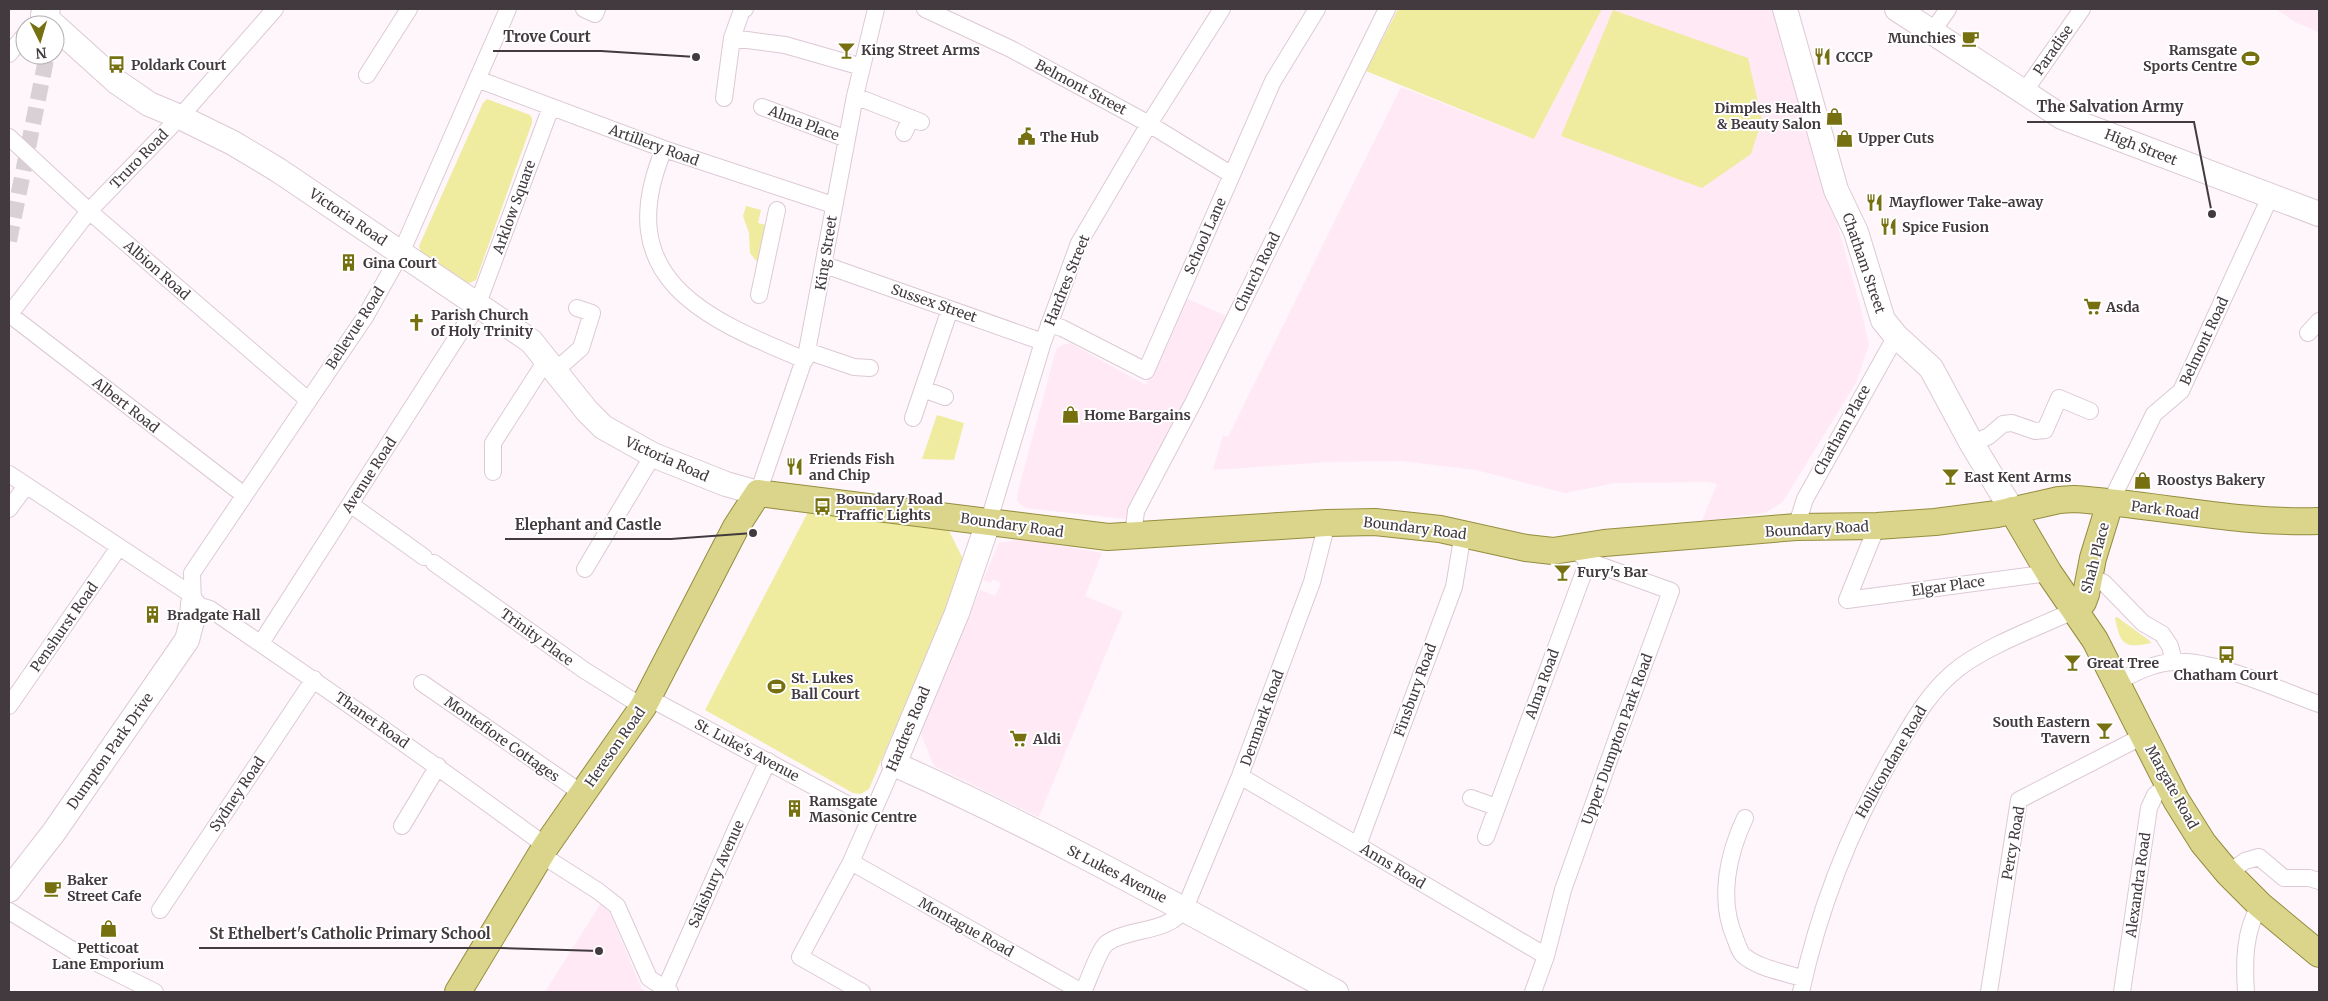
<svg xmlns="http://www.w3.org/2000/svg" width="2328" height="1001" viewBox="0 0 2328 1001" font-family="Merriweather,serif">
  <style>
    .built { fill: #fee9f5 }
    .green { fill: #efeb9f }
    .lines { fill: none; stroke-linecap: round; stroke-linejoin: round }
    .street-tunnel { stroke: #d8d0d5; stroke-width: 16; stroke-dasharray: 16 8; stroke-linecap: butt }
    .street-casing { stroke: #dcc9d4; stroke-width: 18 }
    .secondary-casing { stroke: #dcc9d4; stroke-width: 26 }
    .primary-casing { stroke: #958d3e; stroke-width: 28 }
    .street { stroke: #fff; stroke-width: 16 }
    .secondary { stroke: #fff; stroke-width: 24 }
    .primary { stroke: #dad58b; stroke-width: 26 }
    .labels { text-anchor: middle; stroke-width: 4; stroke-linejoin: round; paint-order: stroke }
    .poi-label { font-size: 14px; font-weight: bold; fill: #423a3f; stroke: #fff; text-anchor: start }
    .street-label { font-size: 14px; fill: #423a3f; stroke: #fff }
    .leader { fill: none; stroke: #423a3f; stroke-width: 2 }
    .callout-dot { fill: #423a3f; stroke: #fff; stroke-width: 2 }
    .callout-label { font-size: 15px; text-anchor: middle; font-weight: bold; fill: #423a3f; stroke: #fff; stroke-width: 4; stroke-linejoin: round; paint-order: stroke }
  </style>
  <rect width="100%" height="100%" fill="#fef6fb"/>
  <path class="built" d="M1602,9h171l44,142 44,158 8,36 -13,38 -74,120 -18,10 -62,8 15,-37 -9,-2 -93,1 -50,10 -89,-23 -75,-9 -73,1 -115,8 10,-34 5,1 173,-350 133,52z
    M2276,9h43v23l-22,-9z
    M1184,297l42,19 -100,203 -101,-11 -8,-7 1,-10 38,-141 6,-5 8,-2 76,42z
    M1022,539l80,14 -17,43 38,16 -84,205 -105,-51 -14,-34 60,-142 15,6 6,-13 -8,-4 -2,4 -8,-3 16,-37z
    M601,903l9,10 26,62 6,14 5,3h-102z"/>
  <path class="green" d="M1398,9h204l-68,130 -168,-68z
    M1613,10l135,48 14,62 -11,34 -49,34 -141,-52z
    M487,99l43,16 2,3v5l-56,157 -6,3 -6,-2 -43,-29 -2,-6 64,-143z
    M746,206l15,4 -3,13 12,3 -9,41 -11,-14 -1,-20 -6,-17z
    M937,415l27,8 -10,37 -32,-1z
    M808,512l140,17 16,32 -4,14 -91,214 -8,5 -8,-1 -148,-83z
    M2117,617l33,24 1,2c-27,6 -31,1 -36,-25z"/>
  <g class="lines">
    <path class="street-tunnel" d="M9,241l38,-186"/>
    <defs>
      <path id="street" d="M508,9l-107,244 -36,64 -173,256 1,31 17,5c113,77 225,155 336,237
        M584,9l11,5 2,-5
        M925,9l86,40 138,75 83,51
        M1932,32l16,-23
        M732,38l53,7 77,22
        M9,54l16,-19
        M367,75l42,-66
        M477,79l187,70 169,56
        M2024,92l58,-83
        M855,96l66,26
        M724,98l8,-60 10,-28 3,-1
        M762,107l85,32
        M904,133l7,-15
        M9,137l80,74 219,189
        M664,149c-54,129 39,169 141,211
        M825,265l218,77
        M759,295l18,-85
        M9,314l235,181
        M9,315l80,-104 91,-94 95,-108
        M1049,324l13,4 84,43 127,-290 44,-72
        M2308,333l11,-12
        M807,351l47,16 16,1
        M555,371l26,-23 11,-35 -15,-5
        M923,389l22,8
        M913,418l37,-109
        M1972,444l17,-8 14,-12 9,-1 23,8 10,-1 14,-32 31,13
        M493,472v-29l54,-84
        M9,474l183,121
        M758,493l49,-142 48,-255 21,-87
        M2110,503l44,-89 27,-23 90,-196
        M350,504l74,53
        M9,509l17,-23
        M989,520l54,-178 36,-99 70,-119 73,-115
        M1877,526l-30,74 202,-27
        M1796,527l9,-28 91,-163
        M1133,537l3,-26 58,-110 193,-392
        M434,563l150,107 59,37
        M585,569l68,-114
        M2089,576l15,7 39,40 19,11 8,12 4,16
        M261,643l216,-337 74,-199
        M2116,682c19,-9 37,-19 58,-20 37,-4 108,29 145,42
        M422,683l161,111
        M649,698l222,119
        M9,706l110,-159
        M1240,776l306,180
        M1471,798l25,9
        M1745,818c-17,36 -27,81 -10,120 2,5 4,13 8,17 16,14 42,17 61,24
        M402,826l36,-60
        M1486,837l102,-276
        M1358,845l96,-258 9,-54
        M540,854l58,37 19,15 32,72 21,14
        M851,862l231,130
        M2228,873l17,-12 14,-4 25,21h25l10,3
        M160,910l154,-231
        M9,911l70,43 76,38
        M665,989l72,-162 31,-66
        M862,992l-62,-35 51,-95 43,-98
        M1083,992c5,-10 16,-43 24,-49 23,-16 61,-9 78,-35l55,-132 72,-194 15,-59
        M1533,992l13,-36 17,-66 55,-155 53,-144 -83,-30 -15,-13
        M1801,992c19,-88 51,-168 97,-245 17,-30 34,-59 62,-80 31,-23 79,-40 115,-57
        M1989,992l30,-192 124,-64
        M2122,992l27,-184 6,-13 13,-11
        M2246,992c-2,-29 -2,-61 14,-87"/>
      <path id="secondary" d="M48,9l-5,6 11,10
        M1785,9l51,181 20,42 27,88 13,16 35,32 41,76 40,66
        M1897,9l165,108 257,97
        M55,26l62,56 32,22 31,13 53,26 45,27 253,171 56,70 16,16 50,28 73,29 32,9
        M989,520l-32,93 -63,151c151,67 296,149 442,228
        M9,890l45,-58 133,-192 5,-19 1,-17"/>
      <path id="primary" d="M2012,510l37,63 46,67 81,160 27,43 25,30 32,32 59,49
        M2075,610l8,-8 3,-8 7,-36 17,-55
        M458,992l88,-146 97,-139 93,-180 22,-34 350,44 219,-14 48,-1 65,7 86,19 27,3 51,-8 192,-16 81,-1 58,-4 62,-8 62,-14 15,-1c82,5 162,25 245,22"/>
    </defs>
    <use href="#street" class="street-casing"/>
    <use href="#secondary" class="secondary-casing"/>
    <use href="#primary" class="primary-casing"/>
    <use href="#street" class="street"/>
    <use href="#secondary" class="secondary"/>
    <use href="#primary" class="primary"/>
  </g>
  <defs>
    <symbol id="cafe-bare" viewBox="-9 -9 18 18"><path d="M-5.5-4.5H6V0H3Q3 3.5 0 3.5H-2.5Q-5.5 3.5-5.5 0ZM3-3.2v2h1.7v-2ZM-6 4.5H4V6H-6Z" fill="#767011" stroke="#fff" stroke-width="2.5" paint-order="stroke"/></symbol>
    <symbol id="bar-bare" viewBox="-9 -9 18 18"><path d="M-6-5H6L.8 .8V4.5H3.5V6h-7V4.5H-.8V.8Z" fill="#767011" stroke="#fff" stroke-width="2.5" paint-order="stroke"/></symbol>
    <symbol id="restaurant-bare" viewBox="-9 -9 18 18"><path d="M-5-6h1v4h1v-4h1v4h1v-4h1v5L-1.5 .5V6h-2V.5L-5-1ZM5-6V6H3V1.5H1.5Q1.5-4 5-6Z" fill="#767011" stroke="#fff" stroke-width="2.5" paint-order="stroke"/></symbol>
    <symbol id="stadium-bare" viewBox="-9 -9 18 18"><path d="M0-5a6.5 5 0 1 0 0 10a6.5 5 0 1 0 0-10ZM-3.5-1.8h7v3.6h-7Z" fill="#767011" stroke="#fff" stroke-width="2.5" paint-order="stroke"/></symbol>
    <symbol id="bus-bare" viewBox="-9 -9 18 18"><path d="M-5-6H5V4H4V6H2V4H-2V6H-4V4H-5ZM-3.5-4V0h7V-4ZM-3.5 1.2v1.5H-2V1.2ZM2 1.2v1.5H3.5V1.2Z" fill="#767011" stroke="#fff" stroke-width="2.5" paint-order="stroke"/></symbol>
    <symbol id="shop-bare" viewBox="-9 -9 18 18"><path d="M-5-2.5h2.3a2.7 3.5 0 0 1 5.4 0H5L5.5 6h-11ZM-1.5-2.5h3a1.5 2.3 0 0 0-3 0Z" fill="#767011" stroke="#fff" stroke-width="2.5" paint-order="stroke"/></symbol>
    <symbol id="civic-bare" viewBox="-9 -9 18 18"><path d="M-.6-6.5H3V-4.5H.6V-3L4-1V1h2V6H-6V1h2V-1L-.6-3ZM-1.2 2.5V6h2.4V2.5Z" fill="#767011" stroke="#fff" stroke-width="2.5" paint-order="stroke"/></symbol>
    <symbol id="building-bare" viewBox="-9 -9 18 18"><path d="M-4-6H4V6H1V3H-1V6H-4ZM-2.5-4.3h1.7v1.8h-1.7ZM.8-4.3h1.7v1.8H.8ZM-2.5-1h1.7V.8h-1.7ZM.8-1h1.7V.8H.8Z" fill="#767011" stroke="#fff" stroke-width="2.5" paint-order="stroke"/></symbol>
    <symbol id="supermarket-bare" viewBox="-9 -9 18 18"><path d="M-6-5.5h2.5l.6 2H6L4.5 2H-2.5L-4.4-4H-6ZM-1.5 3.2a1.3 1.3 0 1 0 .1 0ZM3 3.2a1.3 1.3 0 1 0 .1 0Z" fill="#767011" stroke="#fff" stroke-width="2.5" paint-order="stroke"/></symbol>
    <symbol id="church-bare" viewBox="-9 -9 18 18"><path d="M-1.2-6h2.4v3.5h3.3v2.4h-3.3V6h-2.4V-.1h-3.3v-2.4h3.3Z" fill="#767011" stroke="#fff" stroke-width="2.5" paint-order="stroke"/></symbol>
  </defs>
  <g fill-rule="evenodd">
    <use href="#cafe-bare" x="1958" y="26" width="25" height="25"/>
    <use href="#bar-bare" x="834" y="38" width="25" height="25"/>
    <use href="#restaurant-bare" x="1810" y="44" width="25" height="25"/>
    <use href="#stadium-bare" x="2238" y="46" width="25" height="25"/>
    <use href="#bus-bare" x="104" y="52" width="25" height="25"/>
    <use href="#shop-bare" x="1822" y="104" width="25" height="25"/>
    <use href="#civic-bare" x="1014" y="124" width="25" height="25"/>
    <use href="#shop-bare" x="1832" y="126" width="25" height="25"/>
    <use href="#restaurant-bare" x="1862" y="190" width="25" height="25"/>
    <use href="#restaurant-bare" x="1876" y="214" width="25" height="25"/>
    <use href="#building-bare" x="336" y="250" width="25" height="25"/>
    <use href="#supermarket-bare" x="2080" y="294" width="25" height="25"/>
    <use href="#church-bare" x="404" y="310" width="25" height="25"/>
    <use href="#shop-bare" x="1058" y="402" width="25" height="25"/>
    <use href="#restaurant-bare" x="782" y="454" width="25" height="25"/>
    <use href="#bar-bare" x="1938" y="464" width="25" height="25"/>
    <use href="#shop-bare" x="2130" y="468" width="25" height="25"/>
    <use href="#bus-bare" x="810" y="494" width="25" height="25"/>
    <use href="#bar-bare" x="1550" y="560" width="25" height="25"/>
    <use href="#building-bare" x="140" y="602" width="25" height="25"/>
    <use href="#bus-bare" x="2214" y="642" width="25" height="25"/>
    <use href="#bar-bare" x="2060" y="650" width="25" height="25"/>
    <use href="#stadium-bare" x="764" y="674" width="25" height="25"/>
    <use href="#bar-bare" x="2092" y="718" width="25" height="25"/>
    <use href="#supermarket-bare" x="1006" y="726" width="25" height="25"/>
    <use href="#building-bare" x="782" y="796" width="25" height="25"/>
    <use href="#cafe-bare" x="40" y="876" width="25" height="25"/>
    <use href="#shop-bare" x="96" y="916" width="25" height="25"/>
  </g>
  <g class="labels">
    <g class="poi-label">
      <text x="1956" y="43" text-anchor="end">Munchies</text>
      <text x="861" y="55">King Street Arms</text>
      <text x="2237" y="55" text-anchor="end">Ramsgate<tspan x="2237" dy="16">Sports Centre</tspan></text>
      <text x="1836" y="62">CCCP</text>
      <text x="131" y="70">Poldark Court</text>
      <text x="1821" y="113" text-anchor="end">Dimples Health<tspan x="1821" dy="16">&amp; Beauty Salon</tspan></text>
      <text x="1040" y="142">The Hub</text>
      <text x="1858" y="143">Upper Cuts</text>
      <text x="1889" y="207">Mayflower Take-away</text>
      <text x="1902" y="232">Spice Fusion</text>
      <text x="363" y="268">Gina Court</text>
      <text x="2106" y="312">Asda</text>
      <text x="431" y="320">Parish Church<tspan x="431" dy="16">of Holy Trinity</tspan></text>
      <text x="1084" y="420">Home Bargains</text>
      <text x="809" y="464">Friends Fish<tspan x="809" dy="16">and Chip</tspan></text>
      <text x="1964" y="482">East Kent Arms</text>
      <text x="2157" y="485">Roostys Bakery</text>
      <text x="836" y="504">Boundary Road<tspan x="836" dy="16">Traffic Lights</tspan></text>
      <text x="1577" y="577">Fury's Bar</text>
      <text x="167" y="620">Bradgate Hall</text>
      <text x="2087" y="668">Great Tree</text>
      <text x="2226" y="680" text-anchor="middle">Chatham Court</text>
      <text x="791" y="683">St. Lukes<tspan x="791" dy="16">Ball Court</tspan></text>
      <text x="2090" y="727" text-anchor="end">South Eastern<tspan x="2090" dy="16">Tavern</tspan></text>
      <text x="1033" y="744">Aldi</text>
      <text x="809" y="806">Ramsgate<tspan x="809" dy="16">Masonic Centre</tspan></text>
      <text x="67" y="885">Baker<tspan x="67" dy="16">Street Cafe</tspan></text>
      <text x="108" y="953" text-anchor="middle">Petticoat<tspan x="108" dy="16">Lane Emporium</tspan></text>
    </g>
    <g class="street-label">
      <text transform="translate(2053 50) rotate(-55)" y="5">Paradise</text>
      <text transform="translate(1081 87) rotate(28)" y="5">Belmont Street</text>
      <text transform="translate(804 123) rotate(21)" y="5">Alma Place</text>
      <text transform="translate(654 145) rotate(20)" y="5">Artillery Road</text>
      <text transform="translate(2141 147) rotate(21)" y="5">High Street</text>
      <text transform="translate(139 159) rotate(-46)" y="5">Truro Road</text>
      <text transform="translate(514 207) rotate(-70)" y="5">Arklow Square</text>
      <text transform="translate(348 217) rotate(34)" y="5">Victoria Road</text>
      <text transform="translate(1205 236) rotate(-66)" y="5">School Lane</text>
      <text transform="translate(826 253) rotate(-81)" y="5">King Street</text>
      <text transform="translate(1864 263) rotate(71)" y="5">Chatham Street</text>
      <text transform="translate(157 270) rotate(41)" y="5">Albion Road</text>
      <text transform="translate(1257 272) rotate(-64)" y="5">Church Road</text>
      <text transform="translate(1067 280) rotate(-68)" y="5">Hardres Street</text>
      <text transform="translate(934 303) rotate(19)" y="5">Sussex Street</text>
      <text transform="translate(355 328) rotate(-57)" y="5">Bellevue Road</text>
      <text transform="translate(2204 341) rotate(-65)" y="5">Belmont Road</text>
      <text transform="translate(126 405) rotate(38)" y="5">Albert Road</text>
      <text transform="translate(1842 430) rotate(-61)" y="5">Chatham Place</text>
      <text transform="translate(667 459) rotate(24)" y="5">Victoria Road</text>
      <text transform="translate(369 475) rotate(-57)" y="5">Avenue Road</text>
      <text transform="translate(2165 510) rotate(7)" y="5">Park Road</text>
      <text transform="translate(1012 525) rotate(8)" y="5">Boundary Road</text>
      <text transform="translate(1415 528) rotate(7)" y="5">Boundary Road</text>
      <text transform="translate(1817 529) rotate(-3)" y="5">Boundary Road</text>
      <text transform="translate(2095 558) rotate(-75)" y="5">Shah Place</text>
      <text transform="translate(1948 586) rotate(-8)" y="5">Elgar Place</text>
      <text transform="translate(64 627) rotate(-55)" y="5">Penshurst Road</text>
      <text transform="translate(537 637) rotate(36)" y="5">Trinity Place</text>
      <text transform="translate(1542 684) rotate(-70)" y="5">Alma Road</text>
      <text transform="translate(1415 690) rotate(-70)" y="5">Finsbury Road</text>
      <text transform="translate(1262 718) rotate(-70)" y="5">Denmark Road</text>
      <text transform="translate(372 720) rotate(35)" y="5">Thanet Road</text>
      <text transform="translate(908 729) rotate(-67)" y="5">Hardres Road</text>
      <text transform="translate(502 739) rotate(35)" y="5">Montefiore Cottages</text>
      <text transform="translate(1617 739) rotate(-70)" y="5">Upper Dumpton Park Road</text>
      <text transform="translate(615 747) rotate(-55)" y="5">Hereson Road</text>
      <text transform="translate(747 750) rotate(28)" y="5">St. Luke's Avenue</text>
      <text transform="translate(110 751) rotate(-55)" y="5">Dumpton Park Drive</text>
      <text transform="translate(1891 762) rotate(-60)" y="5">Hollicondane Road</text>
      <text transform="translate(2172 787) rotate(61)" y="5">Margate Road</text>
      <text transform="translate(237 794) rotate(-56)" y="5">Sydney Road</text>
      <text transform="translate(2013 843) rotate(-80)" y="5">Percy Road</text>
      <text transform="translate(1393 866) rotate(31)" y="5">Anns Road</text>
      <text transform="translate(716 874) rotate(-66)" y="5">Salisbury Avenue</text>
      <text transform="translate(1117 874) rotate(27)" y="5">St Lukes Avenue</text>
      <text transform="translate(2138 885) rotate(-82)" y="5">Alexandra Road</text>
      <text transform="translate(966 927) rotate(29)" y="5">Montague Road</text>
    </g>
  </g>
  <path class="leader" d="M696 57L601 51H493M2212 214L2194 122H2027M753 533L671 539H505M599 951L501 948H199"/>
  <g class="callout-dot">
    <circle cx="696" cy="57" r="5"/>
    <circle cx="2212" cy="214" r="5"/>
    <circle cx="753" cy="533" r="5"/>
    <circle cx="599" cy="951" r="5"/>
  </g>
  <g class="callout-label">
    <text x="547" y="42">Trove Court</text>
    <text x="2110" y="112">The Salvation Army</text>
    <text x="588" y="530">Elephant and Castle</text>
    <text x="350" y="939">St Ethelbert's Catholic Primary School</text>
  </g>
  <rect width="2328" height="1001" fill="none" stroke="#423a3f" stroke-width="20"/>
  <g transform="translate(40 40) rotate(175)"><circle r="24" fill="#ffffff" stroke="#b3b0b2"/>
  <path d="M0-4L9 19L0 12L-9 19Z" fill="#767011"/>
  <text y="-8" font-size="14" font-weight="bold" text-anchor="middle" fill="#423a3f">N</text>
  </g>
</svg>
